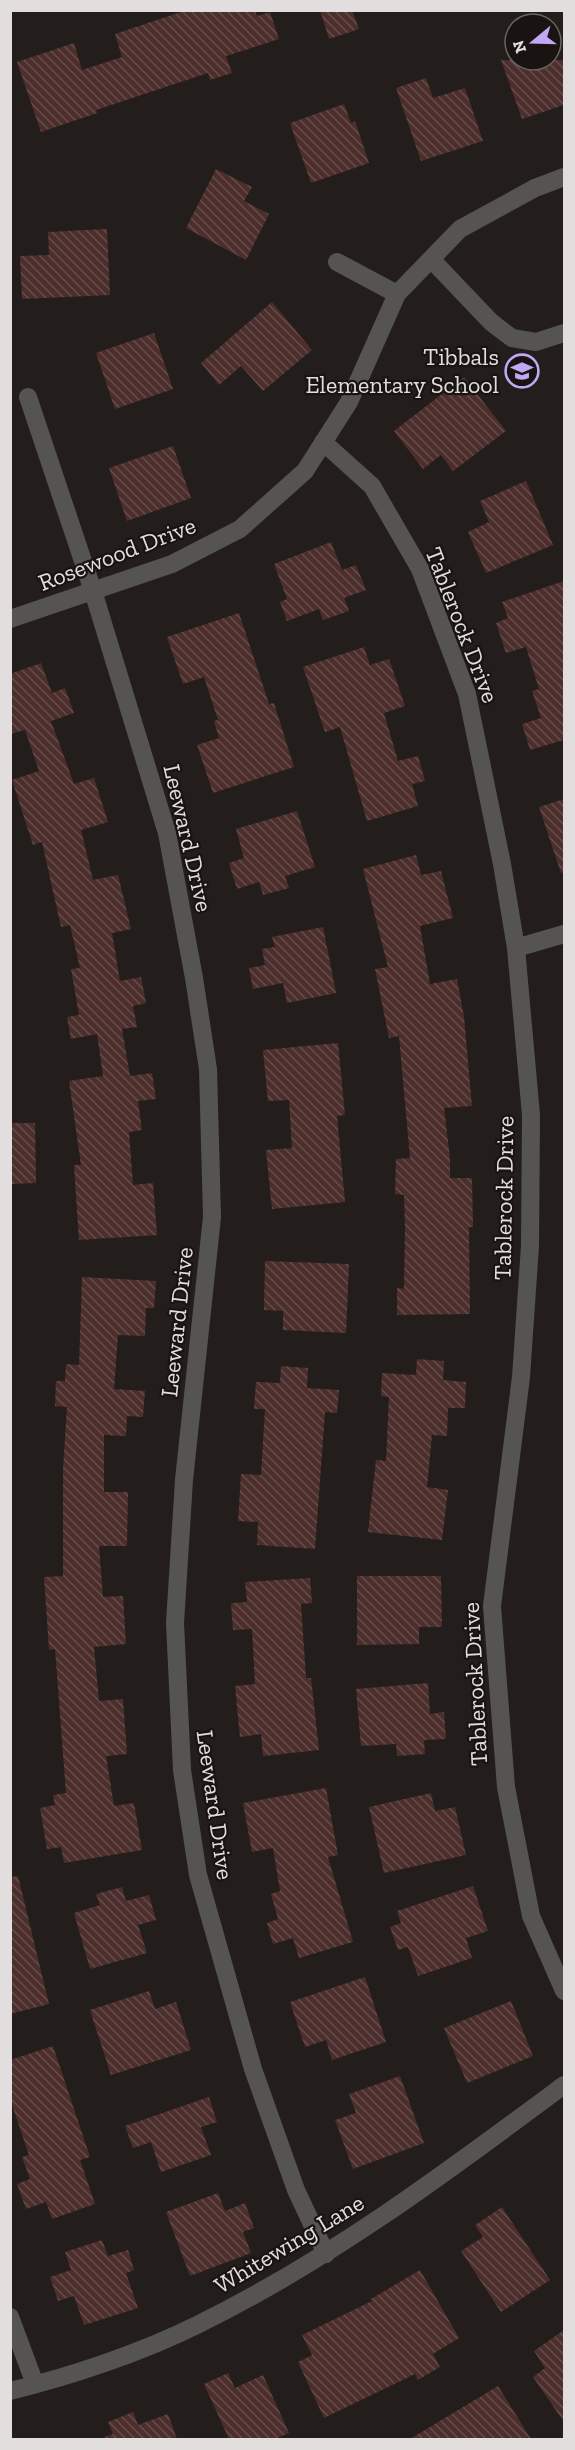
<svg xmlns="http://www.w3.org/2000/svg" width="575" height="2450" viewBox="0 0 575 2450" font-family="'Zilla Slab',serif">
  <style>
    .building { fill: url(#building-back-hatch) }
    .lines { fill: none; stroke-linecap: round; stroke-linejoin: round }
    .minor { stroke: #565452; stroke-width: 18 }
    .labels { text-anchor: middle; stroke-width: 4.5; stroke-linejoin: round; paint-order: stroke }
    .poi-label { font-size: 24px; fill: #e2dedd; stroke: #191412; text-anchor: end }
    .street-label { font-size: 24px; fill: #e2dedd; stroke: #191412 }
  </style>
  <defs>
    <pattern id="building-back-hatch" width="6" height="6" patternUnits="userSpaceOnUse" patternTransform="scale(1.5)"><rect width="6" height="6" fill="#4c2e2c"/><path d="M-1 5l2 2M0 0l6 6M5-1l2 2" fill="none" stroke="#664c4a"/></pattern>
  </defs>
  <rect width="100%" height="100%" fill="#231e1b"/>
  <path class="building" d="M187,10h68l2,6 13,-4 9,27 -53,17 6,17 -22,7 -2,-7 -112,37 1,3 -56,19 -24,-70 57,-19 8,27 40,-13 -7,-23z
    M320,10h32l7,19 -30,10z
    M501,60h63v45l-42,14z
    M426,78l7,20 32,-10 18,53 -62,20 -25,-73z
    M344,104l7,19 4,-2 14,42 -58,20 -21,-60z
    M216,169l36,18 -8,14 25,13 -23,46 -60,-32z
    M107,229l3,66 -88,4 -2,-43 29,-1 -1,-23z
    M272,302l40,48 -49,41 -22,-25 -22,19 -18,-22z
    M154,333l19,56 -58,20 -19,-56z
    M464,377l42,54 -53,40 -12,-16 -18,14 -29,-38z
    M173,446l18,52 -64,23 -18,-53z
    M526,481l27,64 -67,28 -18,-41 21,-10 -9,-21z
    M331,542l11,28 14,-5 10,25 -22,8 5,13 -26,9 -4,-11 -32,12 -7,-19 7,-3 -13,-35z
    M564,581v159l-34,10 -8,-26 19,-6 -9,-27 7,-2 -13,-42 -20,6 -10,-30 12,-5 -6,-16z
    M239,613l30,91 5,-1 20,64 -81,26 -16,-48 22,-7 -5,-17 4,-1 -14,-43 -21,7 -16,-47z
    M364,647l6,18 19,-6 16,47 -21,7 14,48 20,-5 7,25 -13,3 6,22 -51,15 -27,-94 -15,5 -22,-65z
    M41,663l11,30 13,-5 9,25 -23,8 23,63 20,-6 14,44 -27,8 12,50 25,-5 13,54 -19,4 8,48 21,-4 5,26 -13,3 4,21 -15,2 8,47 22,-3 4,26 -18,2 4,29 -13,2 4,53 20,-2 4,52 -78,5 -5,-75h7l-12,-84 34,-5 -6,-42 -26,5 -4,-22 12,-2 -8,-46 9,-1 -10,-43 -9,2 -19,-85 -9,3 -21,-65 27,-9 -14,-41 -15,4v-60z
    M564,799v73l-3,1 -22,-66z
    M297,811l18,56 -30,9 4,12 -26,7 -4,-13 -22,7 -8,-26 15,-5 -8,-29z
    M416,855l5,20 20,-4 12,47 -33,8 10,58 27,-5 7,38 8,89 -28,2 6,50v20h22l1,49h-4l1,87 -73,1v-27l7,1 1,-60 -1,-34 -9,-1 1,-35 14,-1 -11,-122 -10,2 -14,-69 13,-2 -25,-98z
    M323,927l13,66 -49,10 -4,-20 -30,6 -4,-21 16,-3 -3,-16 13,-2 -3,-10z
    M338,1043l7,72 -8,1 8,86 -73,7 -6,-59 26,-2 -3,-48 -21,1 -5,-51z
    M10,1123h25l1,60 -26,1z
    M265,1261l84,3 -3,69 -63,-3v-19l-19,-1z
    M82,1277l74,4 -2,27h-8l-1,28 -27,-1 -4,54 31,2 -2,26 -16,-1 -1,20 -22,-1v57h24l-1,54h-28l4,51 20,-1 3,48 -32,3 5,54 24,-2 4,55 -21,2 8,50 20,-3 8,47 -78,13 -3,-16 -14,2 -7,-41 15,-3 -2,-10 13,-2 -11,-144 -6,1 -5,-73 19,-1v-107l4,-62 -12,-1 1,-25h9l1,-17 13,1z
    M417,1359l27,2 -1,19 23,2 -1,26h-17l-1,28 -15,-1 -5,52 21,3 -6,50 -74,-8 8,-72 10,1 3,-64 -8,-1 1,-23 34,2z
    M281,1366l27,2 -1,20 32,2 -2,23 -12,-1 -10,137 -58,-4 1,-23 -20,-1 3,-47 20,1 4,-66h-11l2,-27 24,1z
    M357,1576h84l1,51h-23v17l-62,1z
    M310,1578l2,25 -11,1 5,74h5l8,72 -56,6 -2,-22 -21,3 -5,-51 20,-2 -3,-55 -19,1 -2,-27 16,-1 -2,-20z
    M428,1683l2,31 14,-2 2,27 -22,1 1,14 -28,2 -1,-12 -35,2 -5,-57z
    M326,1788l12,67 -10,2 25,85 -54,16 -6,-20 -20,6 -6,-21 11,-4 -7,-25 9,-3 -7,-43 -21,4 -9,-49z
    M431,1793l4,18 20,-4 11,48 -82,18 -15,-66z
    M18,1876l31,128 -39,10v-137z
    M473,1886l15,45 -22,7 6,20 -54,18 -10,-29 -10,3 -8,-23 11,-4 -4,-12z
    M122,1887l4,14 23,-6 7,25 -18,5 9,28 -57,16 -16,-56 26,-8 -4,-11z
    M365,1977l21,65 -54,18 -6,-20 -21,7 -15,-45z
    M149,1991l6,18 21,-7 15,48 -80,25 -21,-65z
    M511,2001l22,55 -66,27 -23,-55z
    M53,2046l37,111 -10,3 15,44 -43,15 -6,-17 -20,7 -9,-25 13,-5 -8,-22 7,-2 -19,-56v-39z
    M400,2076l24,67 -71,26 -18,-49 21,-7 -7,-19z
    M209,2097l8,25 -16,5 10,28 -50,17 -10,-30 -18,6 -8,-22z
    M218,2193l7,18 20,-8 9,25 -11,4 8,21 -61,23 -24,-64z
    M502,2207l48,73 -49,32 -40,-61 22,-14 -8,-12z
    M102,2240l6,16 20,-6 6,20 -8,3 12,35 -54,17 -10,-29 -16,5 -8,-24 21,-7 -6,-18z
    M420,2270l39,68 -26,16 7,13 -22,13 -3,-6 -91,44 -26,-56 14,-7 -10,-20 70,-34 -1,-2z
    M564,2330v92l-31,-45 12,-9 -11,-17z
    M228,2373l7,15 28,-13 26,58 -14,6h-46l-25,-55z
    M498,2386l33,53h-121z
    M133,2412l5,13 30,-11 9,25h-72v-2l8,-3 -5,-12z"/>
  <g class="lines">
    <path class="minor" d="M431,259l60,63 21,16 24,4 28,-9
      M337,262l60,32
      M28,397l65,194 74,242 27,145 14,91 4,148 -28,263 -9,143 7,147 16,105 55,194 43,121 30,64
      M323,442l49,44 48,83 47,125 35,170 14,84 15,167 -1,131 -9,131 -29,229 14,181 25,129 33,75
      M10,619l162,-55 68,-35 65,-58 44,-69 48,-108 63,-65 75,-41 29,-11
      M516,948l48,-14
      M10,2317l25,67
      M10,2391c62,-15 133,-39 189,-67 132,-65 248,-152 365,-239"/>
  </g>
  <defs>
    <symbol id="school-ring" viewBox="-11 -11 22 22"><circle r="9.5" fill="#191412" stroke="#c0a8f4" stroke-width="1.5"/><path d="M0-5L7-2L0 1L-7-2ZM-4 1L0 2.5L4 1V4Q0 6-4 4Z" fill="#c0a8f4"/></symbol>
  </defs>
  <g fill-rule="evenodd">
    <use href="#school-ring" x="503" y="352" width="38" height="38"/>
  </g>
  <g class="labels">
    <g class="poi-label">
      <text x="499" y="365">Tibbals<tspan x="499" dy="28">Elementary School</tspan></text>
    </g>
    <g class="street-label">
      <text transform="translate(117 554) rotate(-21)" y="8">Rosewood Drive</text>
      <text transform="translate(462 625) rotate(69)" y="8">Tablerock Drive</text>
      <text transform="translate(188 838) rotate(77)" y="8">Leeward Drive</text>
      <text transform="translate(504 1198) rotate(-89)" y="8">Tablerock Drive</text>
      <text transform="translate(177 1322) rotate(-84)" y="8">Leeward Drive</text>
      <text transform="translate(475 1684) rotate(-93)" y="8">Tablerock Drive</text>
      <text transform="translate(215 1805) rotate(82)" y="8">Leeward Drive</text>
      <text transform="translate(289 2244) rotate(-31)" y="8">Whitewing Lane</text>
    </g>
  </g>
  <rect width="575" height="2450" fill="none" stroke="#e2dedd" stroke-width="24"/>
  <g transform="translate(533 42) rotate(251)"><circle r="28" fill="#191412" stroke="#696563" stroke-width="1.5"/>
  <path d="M0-4.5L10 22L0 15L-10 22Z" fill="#c0a8f4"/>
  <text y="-9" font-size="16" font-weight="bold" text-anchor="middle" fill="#e2dedd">N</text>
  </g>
</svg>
